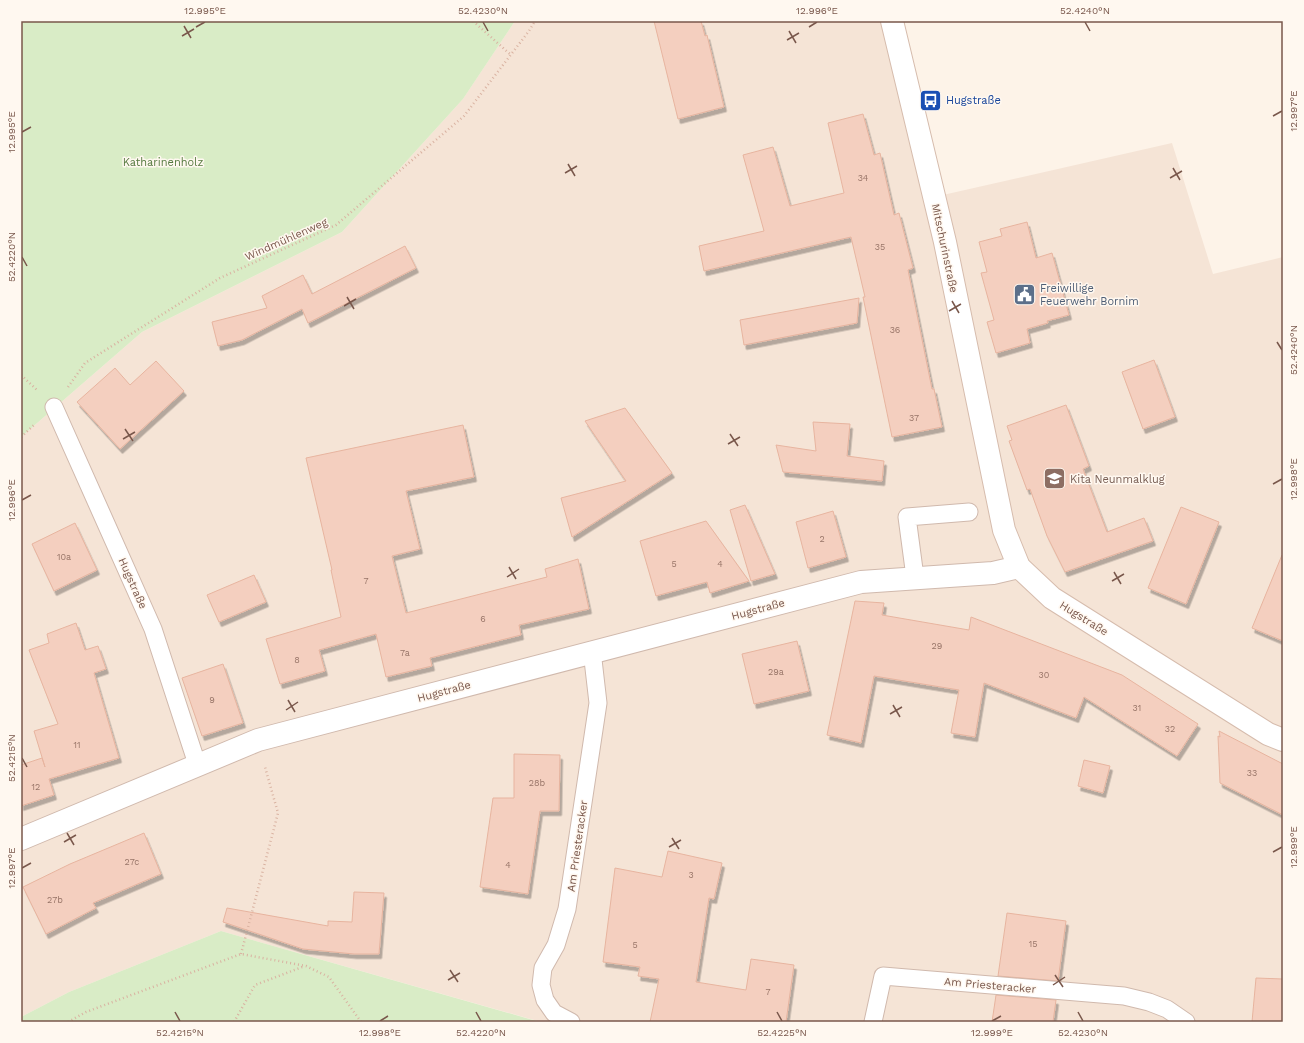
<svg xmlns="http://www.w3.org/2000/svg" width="1304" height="1043" viewBox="0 0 1304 1043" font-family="'Work Sans',sans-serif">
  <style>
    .residential { fill: #f5e4d6 }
    .green { fill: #d9ecc6 }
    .building { fill: #f4cfbf; stroke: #e7b49f; filter: url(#shadow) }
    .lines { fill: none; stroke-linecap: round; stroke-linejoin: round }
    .lane-casing { stroke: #d0b9ad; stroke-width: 19 }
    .street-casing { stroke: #d0b9ad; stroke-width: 24 }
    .secondary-casing { stroke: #d6bcad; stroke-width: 24 }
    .path { stroke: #d9b2a1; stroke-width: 2.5; stroke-dasharray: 1 3; stroke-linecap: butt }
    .lane { stroke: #fff; stroke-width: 17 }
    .street { stroke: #fff; stroke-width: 22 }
    .secondary { stroke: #fff; stroke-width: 22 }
    .ticks { fill: none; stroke: #79574b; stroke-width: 1.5 }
    .labels { text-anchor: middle; stroke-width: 3; stroke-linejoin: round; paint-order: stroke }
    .number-label { font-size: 9px; fill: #987568 }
    .transit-label { font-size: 11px; fill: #164399; stroke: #fff8f0; text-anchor: start }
    .park-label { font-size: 11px; fill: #55793f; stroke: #fff8f0 }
    .street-label { font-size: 11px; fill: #79574b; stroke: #fff8f0 }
    .service-label { font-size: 11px; fill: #4e5e75; stroke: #fff8f0; text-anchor: start }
    .education-label { font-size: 11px; fill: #785e54; stroke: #fff8f0; text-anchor: start }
    .neatline { fill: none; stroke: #79574b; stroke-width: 1.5 }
    .ticks-label { font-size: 10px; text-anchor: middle; fill: #79574b }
  </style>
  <defs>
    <filter id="shadow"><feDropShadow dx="2.5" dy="4.5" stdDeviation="0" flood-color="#0004"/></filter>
  </defs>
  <rect width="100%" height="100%" fill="#fdf3e8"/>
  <path class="residential" d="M515,21h377l42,176 238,-54 41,131 70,-17v765h-742l-320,-91 -152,61 -48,25v-580l121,-105 200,-100 121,-133z"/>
  <path class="green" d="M21,21h494l-52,78 -121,133 -200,100 -121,105z
    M221,931l319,91h1h-520v-5l48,-25z"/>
  <path class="building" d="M654,21h47l4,15 2,-1 17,72 -46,12z
    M863,114l11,41 6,-2 14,62 5,-2 14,55 -5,2 24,119h2l8,38 -50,10 -29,-140h2l-14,-60 -147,34 -5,-25 65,-15 -21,-76 30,-8 17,59 54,-13 -16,-70z
    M1027,222l9,36 16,-5 17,62 -22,6 1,2 -21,6 3,14 -34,10 -9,-31 7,-2 -13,-47 6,-1 -8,-30 23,-6 -2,-7z
    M405,246l11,22 -108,55 -6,-14 -60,31 -24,6 -6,-24 55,-14 -5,-12 41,-21 9,19z
    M859,298l-2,25 -113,22 -4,-25z
    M1154,360l21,57 -32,12 -21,-57z
    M156,361l28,30 -64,58 -43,-47 38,-34 15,17z
    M1066,405l23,61 -6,3 24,63 37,-14 9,23 -88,31 -18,-36 -17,-47 -3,1 -18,-49 3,-1 -5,-14z
    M625,408l47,65 -100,64 -11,-39 65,-17 -41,-60z
    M813,422l37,2 -3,32 37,5 -2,20 -99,-9 -7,-27 40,6z
    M463,425l11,52 -68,14 14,58 -28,7 14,57 141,-36 -2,-8 33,-10 11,50 -70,16 2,10 -91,23 2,8 -46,11 -10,-43 -57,16 6,21 -45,13 -14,-45 75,-22 -10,-47h1l-26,-112z
    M745,505l30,69 -24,7 -21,-71z
    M1181,507l38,15 -33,82 -38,-16z
    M833,511l13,46 -38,11 -12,-46z
    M706,521l43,60 -39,12 -3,-11 -51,14 -16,-55z
    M75,523l22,47 -43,21 -22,-47z
    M1282,555h1v86l-31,-13z
    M254,575l12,27 -47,20 -12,-27z
    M855,601l29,2 -2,12 87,15 2,-13 151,58 76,49 -21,32 -93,-59 -8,21 -92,-35 -9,54 -24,-4 8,-43 -85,-14 -13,67 -34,-8z
    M76,623l9,27 13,-4 8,23 -12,4 25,85 -70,21 5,16 -33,11v-41l21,-7 3,9 -11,-36 24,-7 -29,-74 20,-7 -2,-9z
    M797,641l12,50 -55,13 -12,-50z
    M223,664l20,59 -41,13 -20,-58z
    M1219,731l64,33v51l-63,-32 -2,-47 2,1z
    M514,754l46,1 -1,56h-19l-12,83 -48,-7 13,-89h21z
    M1084,760l26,6 -7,27 -25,-7z
    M144,833l17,41 -68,29 3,5 -50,26 -23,-47 47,-23z
    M668,851l54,12 -8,36 -5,-1 -13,84 50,8 5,-31 43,6 -8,57h-136l9,-43 -21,-3 2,-9 -37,-5 12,-94 47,9z
    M354,892l30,1 -5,61h-25l-51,-5 -80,-27 4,-14 101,18v-5l24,1z
    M1007,913l59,8 -8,60 -60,-5z
    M1256,978l27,1v43h-31z
    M996,995l60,5 -3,22h-61z"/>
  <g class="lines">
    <defs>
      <path id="lane" d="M54,407l99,222 44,135
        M915,577l-8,-60 62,-5
        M571,1022l-17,-9 -9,-13 -4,-15 2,-17 13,-23 11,-36 31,-206 -6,-52
        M873,1022l10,-46 241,20 25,6 18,7 19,13"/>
      <path id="street" d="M21,839l237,-99 603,-158 132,-9 26,-6"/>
      <path id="secondary" d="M892,21l53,221 59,288 15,37 33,31 216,136 15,6"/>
    </defs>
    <use href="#lane" class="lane-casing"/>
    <use href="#street" class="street-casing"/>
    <use href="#secondary" class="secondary-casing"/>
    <path class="path" d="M473,21l38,34
      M21,375l16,15
      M68,387l17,-24 135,-85 116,-53 128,-109 65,-85 6,-10
      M21,437l13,-12
      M241,954l37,-141 -13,-46
      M68,1022l18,-10 155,-58 65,12 23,11 32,45
      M234,1022l21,-37 50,-19"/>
    <use href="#lane" class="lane"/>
    <use href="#street" class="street"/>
    <use href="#secondary" class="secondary"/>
  </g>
  <path class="ticks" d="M483,22l5,9M1085,22l5,9M184,26l7,12M196,27l9,-5M809,27l8,-5M789,31l7,12M182,36l12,-7M787,40l12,-7M1273,116l9,-5M22,132l9,-5M568,164l7,12M1173,168l7,12M565,173l12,-7M1170,178l12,-7M22,257l5,9M347,297l7,12M952,301l7,12M344,306l12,-7M949,311l12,-7M1277,342l5,8M125,429l8,12M730,434l8,12M123,439l12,-7M728,444l12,-7M1273,484l9,-5M22,500l9,-5M509,567l7,12M1114,572l7,12M507,577l12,-8M1112,581l12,-7M288,700l7,12M893,705l7,12M286,710l12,-8M890,714l12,-7M22,758l5,9M67,833l7,12M672,838l7,11M64,842l12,-7M669,847l12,-7M1273,852l9,-5M22,868l9,-5M450,970l8,12M1055,975l8,12M448,980l12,-7M1053,985l12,-8M175,1012l5,9M476,1012l5,9M777,1012l5,9M1078,1012l5,9M380,1021l8,-5M992,1021l9,-5"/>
  <defs>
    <symbol id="bus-square" viewBox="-11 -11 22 22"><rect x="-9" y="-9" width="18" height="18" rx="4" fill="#1a4fb4" stroke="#fff8f0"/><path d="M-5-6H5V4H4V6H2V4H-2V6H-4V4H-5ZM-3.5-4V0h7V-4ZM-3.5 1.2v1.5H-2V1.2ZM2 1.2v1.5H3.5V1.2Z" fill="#fff"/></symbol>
    <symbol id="civic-square" viewBox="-11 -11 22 22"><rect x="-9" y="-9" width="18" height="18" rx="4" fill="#5c6f8a" stroke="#fff8f0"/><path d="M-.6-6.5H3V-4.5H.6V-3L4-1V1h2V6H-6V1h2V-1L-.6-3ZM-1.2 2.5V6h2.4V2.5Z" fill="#fff"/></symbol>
    <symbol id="school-square" viewBox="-11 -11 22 22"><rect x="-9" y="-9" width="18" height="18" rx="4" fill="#8d6e63" stroke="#fff8f0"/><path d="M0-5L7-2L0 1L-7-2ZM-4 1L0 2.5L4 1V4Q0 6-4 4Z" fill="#fff"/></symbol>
  </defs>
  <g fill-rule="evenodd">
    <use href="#bus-square" x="918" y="88" width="25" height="25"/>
    <use href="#civic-square" x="1012" y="282" width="25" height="25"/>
    <use href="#school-square" x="1042" y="466" width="25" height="25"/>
  </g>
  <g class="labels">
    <g class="number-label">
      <text x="863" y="181">34</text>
      <text x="880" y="250">35</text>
      <text x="895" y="333">36</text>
      <text x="914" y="421">37</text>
      <text x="822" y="542">2</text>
      <text x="64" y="560">10a</text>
      <text x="674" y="567">5</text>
      <text x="720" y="567">4</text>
      <text x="366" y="584">7</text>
      <text x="483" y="622">6</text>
      <text x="937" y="649">29</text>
      <text x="405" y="656">7a</text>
      <text x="297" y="663">8</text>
      <text x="776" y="675">29a</text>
      <text x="1044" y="678">30</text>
      <text x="212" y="703">9</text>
      <text x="1137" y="711">31</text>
      <text x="1170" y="732">32</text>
      <text x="77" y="748">11</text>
      <text x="1252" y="776">33</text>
      <text x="537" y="786">28b</text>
      <text x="36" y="790">12</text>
      <text x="132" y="865">27c</text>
      <text x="508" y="868">4</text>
      <text x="691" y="878">3</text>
      <text x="55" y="903">27b</text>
      <text x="1033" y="947">15</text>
      <text x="635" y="948">5</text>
      <text x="768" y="995">7</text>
    </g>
    <g class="transit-label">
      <text x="946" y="104">Hugstraße</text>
    </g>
    <g class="park-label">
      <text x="163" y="166">Katharinenholz</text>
    </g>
    <g class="street-label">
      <text transform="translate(286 239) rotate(-24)" y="4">Windmühlenweg</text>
      <text transform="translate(945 248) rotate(78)" y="4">Mitschurinstraße</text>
      <text transform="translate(133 583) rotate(66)" y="4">Hugstraße</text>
      <text transform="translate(758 609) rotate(-15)" y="4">Hugstraße</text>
      <text transform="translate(1084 618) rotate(32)" y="4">Hugstraße</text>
      <text transform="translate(444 691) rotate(-15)" y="4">Hugstraße</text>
      <text transform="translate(577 846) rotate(-82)" y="4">Am Priesteracker</text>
      <text transform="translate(990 985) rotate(5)" y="4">Am Priesteracker</text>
    </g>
    <g class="service-label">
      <text x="1040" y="292">Freiwillige<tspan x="1040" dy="13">Feuerwehr Bornim</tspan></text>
    </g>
    <g class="education-label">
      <text x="1070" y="483">Kita Neunmalklug</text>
    </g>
  </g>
  <rect width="1304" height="1043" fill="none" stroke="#fff8f0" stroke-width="44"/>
  <rect x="22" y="22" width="1260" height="999" class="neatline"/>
  <g class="ticks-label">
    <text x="205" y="14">12.995°E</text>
    <text x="483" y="14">52.4230°N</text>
    <text x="817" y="14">12.996°E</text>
    <text x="1085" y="14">52.4240°N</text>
    <text transform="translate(1293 111) rotate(-90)" y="4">12.997°E</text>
    <text transform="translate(11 132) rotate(-90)" y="4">12.995°E</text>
    <text transform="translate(11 257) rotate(-90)" y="4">52.4220°N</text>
    <text transform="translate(1293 350) rotate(-90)" y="4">52.4240°N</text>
    <text transform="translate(1293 479) rotate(-90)" y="4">12.998°E</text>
    <text transform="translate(11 500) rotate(-90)" y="4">12.996°E</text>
    <text transform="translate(11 758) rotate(-90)" y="4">52.4215°N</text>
    <text transform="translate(1293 847) rotate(-90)" y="4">12.999°E</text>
    <text transform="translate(11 868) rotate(-90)" y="4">12.997°E</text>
    <text x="180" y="1036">52.4215°N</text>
    <text x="380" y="1036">12.998°E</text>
    <text x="481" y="1036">52.4220°N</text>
    <text x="782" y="1036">52.4225°N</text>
    <text x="992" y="1036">12.999°E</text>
    <text x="1083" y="1036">52.4230°N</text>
  </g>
</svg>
